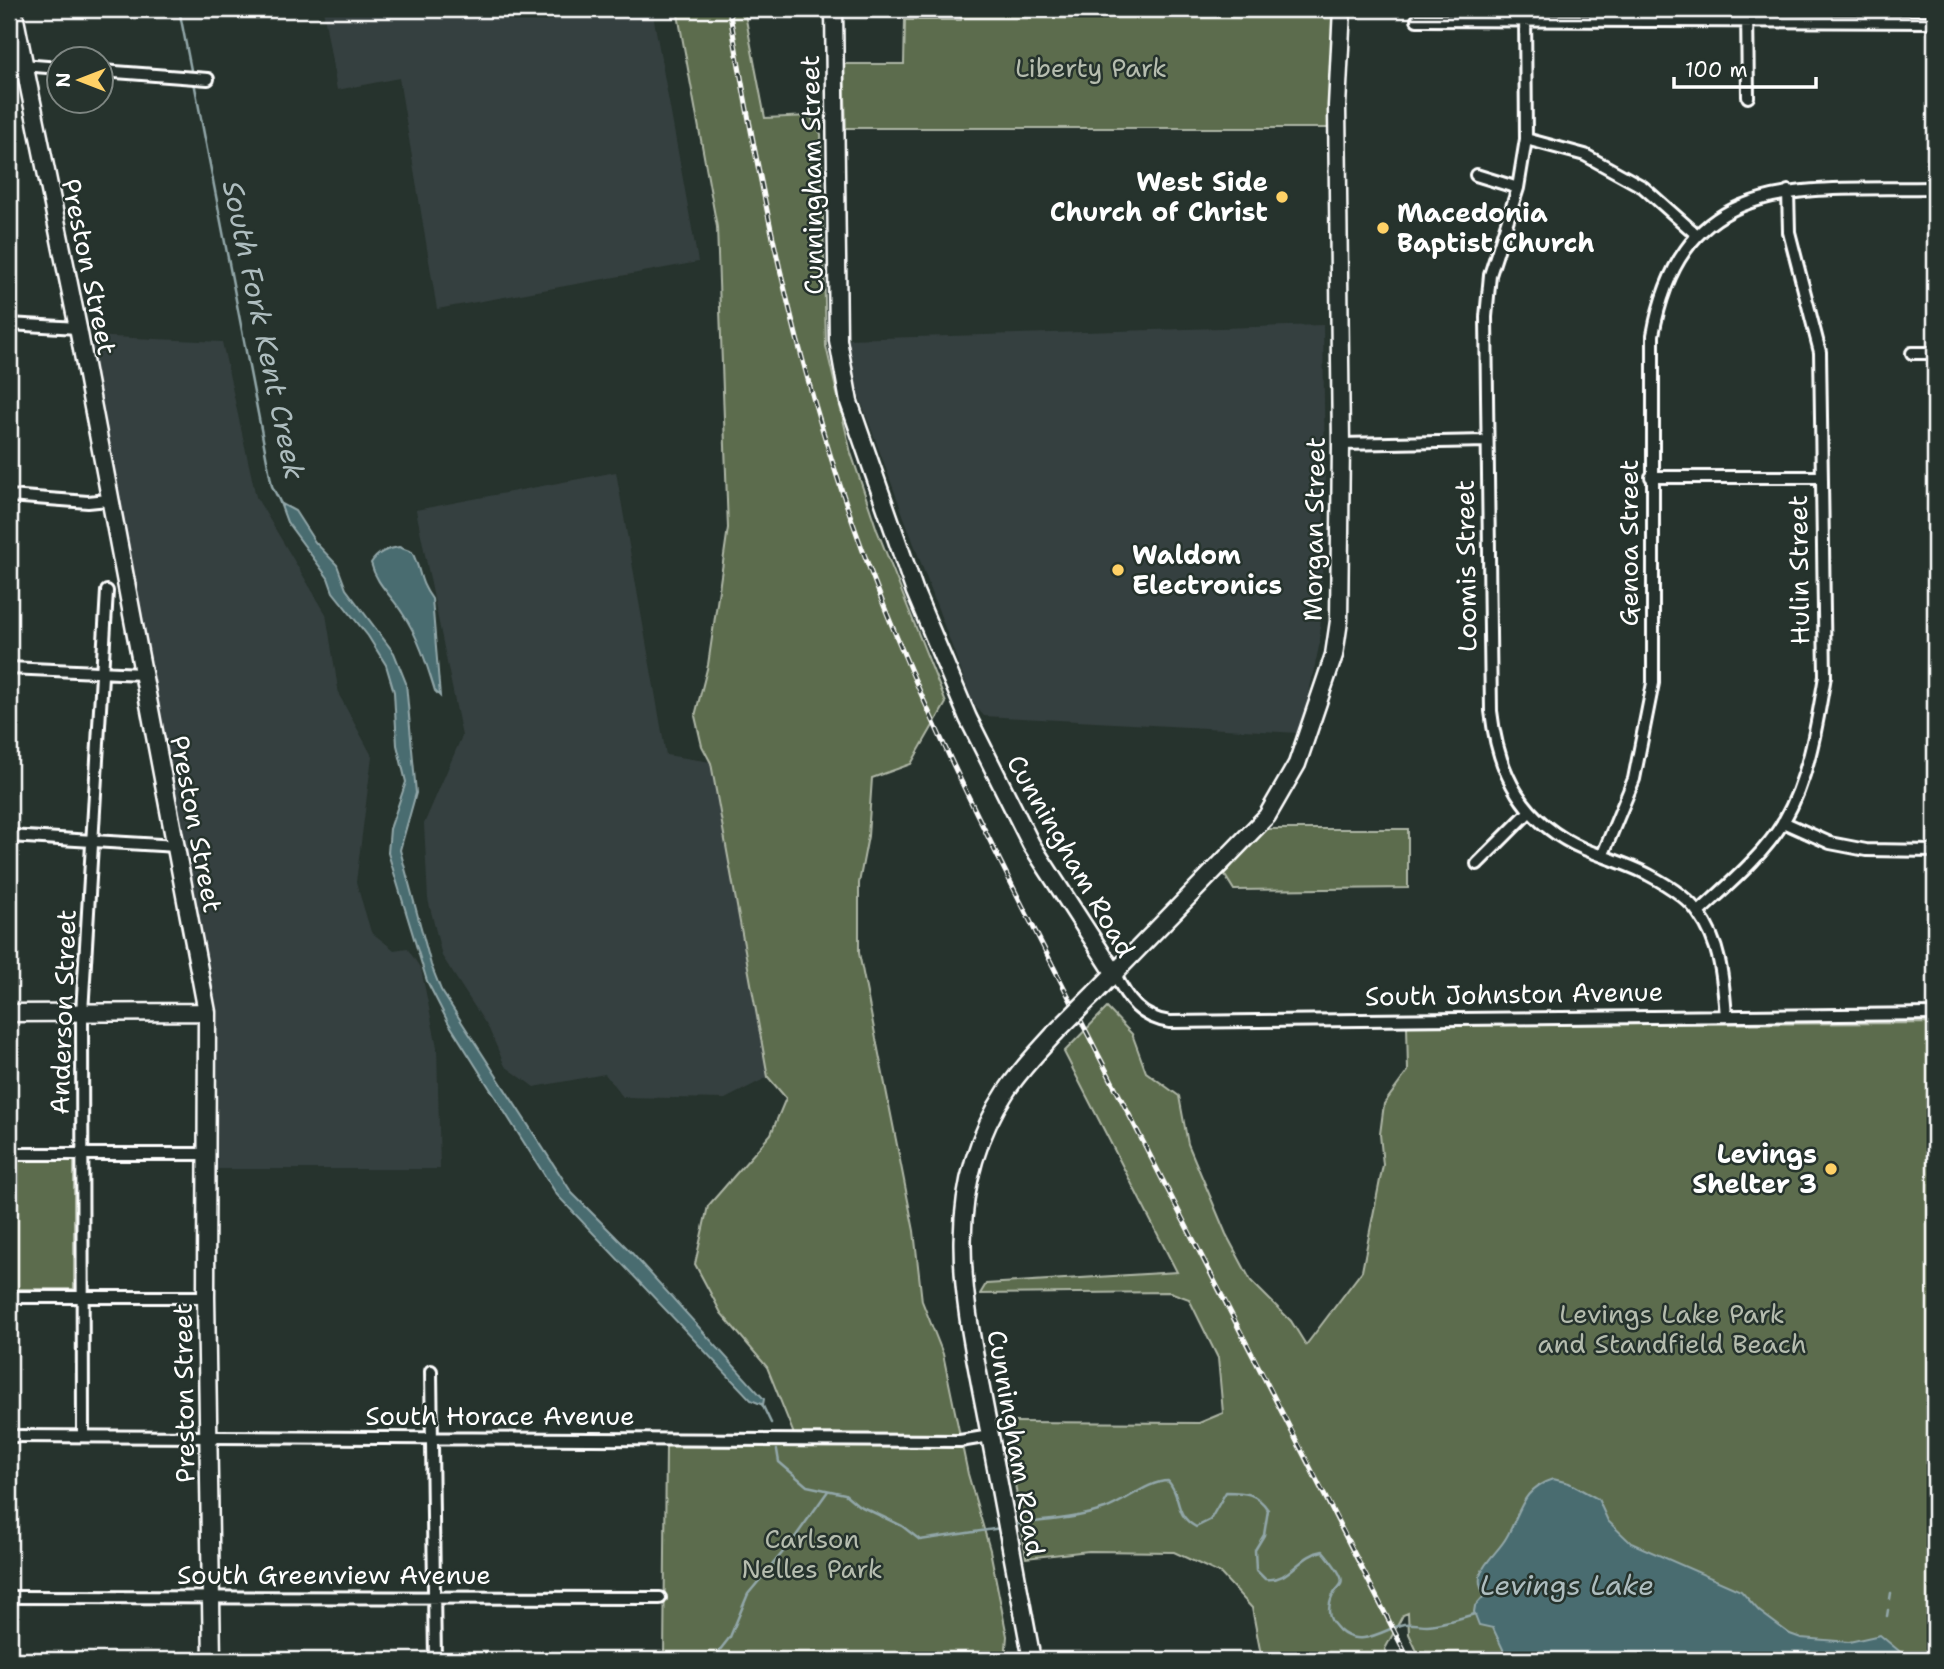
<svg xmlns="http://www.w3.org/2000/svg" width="1944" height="1669" viewBox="0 0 1944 1669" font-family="'Shantell Sans',sans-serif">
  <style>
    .built { fill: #364040 }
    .green { fill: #5c6c4e; stroke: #aeb6a6; stroke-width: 2 }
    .water { fill: #4a6c70; stroke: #92a7a9; stroke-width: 2 }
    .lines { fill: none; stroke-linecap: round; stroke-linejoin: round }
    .stream { stroke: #92a7a9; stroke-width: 2.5 }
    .street-casing { stroke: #fff; stroke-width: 16 }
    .secondary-casing { stroke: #fff; stroke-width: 21 }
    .street { stroke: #26332d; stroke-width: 10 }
    .secondary { stroke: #26332d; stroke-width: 16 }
    .rail-casing { stroke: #fff; stroke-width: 5 }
    .rail { stroke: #26332d; stroke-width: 2.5; stroke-dasharray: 8; stroke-linecap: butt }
    .secondary-bridge-casing { stroke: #fff; stroke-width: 21; stroke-linecap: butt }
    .secondary-bridge { stroke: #26332d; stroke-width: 16 }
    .poi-dot { fill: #ffd166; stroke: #26332d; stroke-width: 2.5 }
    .labels { text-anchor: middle; stroke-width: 5; stroke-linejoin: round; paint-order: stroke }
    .park-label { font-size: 26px; fill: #b6bdaf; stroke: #26332d }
    .street-label { font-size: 26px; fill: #fff; stroke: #26332d }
    .poi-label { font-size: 26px; font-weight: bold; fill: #fff; stroke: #26332d; text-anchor: end }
    .water-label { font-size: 28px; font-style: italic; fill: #aebdbf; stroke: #26332d }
  </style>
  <rect width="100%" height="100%" fill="#26332d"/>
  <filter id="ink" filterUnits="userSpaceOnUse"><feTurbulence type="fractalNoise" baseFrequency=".0143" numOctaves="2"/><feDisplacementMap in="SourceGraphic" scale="14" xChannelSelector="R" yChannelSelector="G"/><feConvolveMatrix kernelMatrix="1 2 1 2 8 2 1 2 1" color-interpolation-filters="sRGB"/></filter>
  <g filter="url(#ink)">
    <path class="built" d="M323,9h329l46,253 -261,47 -38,-231 -62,12z
      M1323,325l2,152 -5,165 -20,91 -316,-17 -11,-13 -121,-326 -5,-38z
      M89,336l133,6 34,155 70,117 13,81 33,61 -16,126 15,50 23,18 13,-2 14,21 16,78 3,122h-223l1,-155z
      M616,472l50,283 45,7 57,315 -43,22 -102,-2 -18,-23 -71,13 -29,-21 -16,-37 -47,-73 -14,-57 -4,-75 38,-88 -46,-226z"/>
    <path class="green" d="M677,9h67l21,109 45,-2 11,18 5,212 25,107 26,77 69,173 -35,61 -39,14 -4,58 -9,47v70l55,278 8,70 21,53 25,120 22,76 17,86 -2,24h-341l2,-214 133,1 -32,-80 -46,-54 -26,-49 13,-58 63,-72 15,-36 -18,-21 -57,-314 -9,-17 -7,-30 13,-51 20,-137 -11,-301z
      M962,9h376l-7,119h-485l-2,-64h60l1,-44h56z
      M1266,829h142v59l-174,2 -10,-16z
      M1107,1008l25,26 14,38 33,24 9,48 38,90 25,47 40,40 15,24 56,-74 21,-106 -3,-31 4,-30 24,-33 -1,-46 528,-2v637h-514l-12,-26 -1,-21 -5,2 -18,34 6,11h-129l-10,-52 -31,-34 -47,-22 -85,-1 -63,7 -20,-136 193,1 24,-10 -5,-55 -29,-59 -19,-7 -190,2 6,-10 191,-12 -113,-220z
      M9,1160h65v129h-65z"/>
    <path class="water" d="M280,503l15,8 20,31 22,23 9,24 48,64 12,30 10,110 -16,57 31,115 10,25 131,203 58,58 134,148 -1,6 -12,-5 -194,-205 -109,-173 -21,-41 -39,-128 2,-24 16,-47 -9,-37 -3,-53 -8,-27 -18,-29 -35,-44 -5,-14 -41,-56z
      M399,547l13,5c10,20 6,28 20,47l8,97 -5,-5c-8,-26 -17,-55 -32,-77 -11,-18 -27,-30 -32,-51 7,-11 16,-14 28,-16z
      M1553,1479l16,4 29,16 10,22 23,22 110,48 18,20 31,23 11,4 48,4 31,-7 30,25h-402l-15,-32 -14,-3 -5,-13 1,-6 10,-11c-17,-23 11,-39 21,-57 15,-26 15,-49 47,-59z"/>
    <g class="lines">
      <path class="stream" d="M179,9l13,66
        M194,82l78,404 10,20
        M762,1404l9,19
        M777,1450l2,12 28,24 38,8 13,11 44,21 18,14 81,-12
        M1014,1525c30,-5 62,-6 91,-16 20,-7 43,-28 63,-28 14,15 5,33 28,46l14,-7 16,-28c19,0 31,1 42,18l-4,25 -9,15 1,20 9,9c24,4 35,-25 58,-28 37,45 8,25 6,60 0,9 5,13 10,19 19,18 42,2 61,-5 8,-3 19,0 27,0 16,-1 33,-7 48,-11
        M1890,1599l1,-6
        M1887,1616l1,-6
        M712,1660l18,-23 18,-43 45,-54 35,-49"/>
      <defs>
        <path id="street" d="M1525,9l1,130 -8,49 -28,87 -4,42 5,394c7,63 32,112 93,138 22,9 44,15 65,26 17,9 39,22 50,39 22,30 24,66 27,102
          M1747,9l1,88
          M1417,20l518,2
          M9,64l51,4
          M102,71l106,8
          M1526,139l59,16 58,32 54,48
          M1476,175l42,13
          M9,324l69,4
          M1912,353h23
          M1341,444l146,-3
          M1651,477h169
          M9,496l79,6 20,-2
          M9,668l133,6
          M1783,822l47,21 36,7 69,1
          M9,836l168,10
          M1603,854l31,-75 19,-96v-348c29,-165 152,-145 282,-147
          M1477,864l53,-53
          M1699,912c29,-27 64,-56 85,-91 25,-43 33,-97 41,-145l-5,-324 -31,-120 -1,-41
          M1115,974c12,26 26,44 55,48l765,-8
          M9,1154h197
          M9,1297h197
          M431,1371l4,289
          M83,1435l-1,-422 25,-422
          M9,1436l951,5 30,-5
          M9,1597l651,1"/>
        <path id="secondary" d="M13,9l65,319 129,684 -1,285 6,363
          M834,9l4,331 11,62 66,190 53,126 63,126 84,130
          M1096,992l171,-176 30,-52 37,-109 5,-34 2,-177 -4,-338 5,-97
          M9,1013l198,-1
          M1032,1660c-15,-78 -29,-157 -44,-235 -22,-117 -52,-228 19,-335 14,-21 32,-39 48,-57"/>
      </defs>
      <use href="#street" class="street-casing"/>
      <use href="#secondary" class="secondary-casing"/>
      <use href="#street" class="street"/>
      <use href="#secondary" class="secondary"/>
      <defs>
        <path id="rail" d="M729,9c30,175 65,349 125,517 65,185 157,357 246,532 103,201 207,401 309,602"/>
      </defs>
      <use href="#rail" class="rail-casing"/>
      <use href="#rail" class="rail"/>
      <defs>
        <path id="secondary-bridge" d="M1055,1033l41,-41"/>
      </defs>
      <use href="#secondary-bridge" class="secondary-bridge-casing"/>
      <use href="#secondary-bridge" class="secondary-bridge"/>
    </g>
  </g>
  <g class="poi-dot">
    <circle cx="1282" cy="197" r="7"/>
    <circle cx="1383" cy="228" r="7"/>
    <circle cx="1118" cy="570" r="7"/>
    <circle cx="1831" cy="1169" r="7"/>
  </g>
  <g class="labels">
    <g class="park-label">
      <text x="1091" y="77">Liberty Park</text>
      <text x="1672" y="1323">Levings Lake Park<tspan x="1672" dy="30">and Standfield Beach</tspan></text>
      <text x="812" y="1548">Carlson<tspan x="812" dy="30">Nelles Park</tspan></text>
    </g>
    <g class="street-label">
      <text transform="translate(812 175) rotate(-91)" y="9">Cunningham Street</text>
      <text transform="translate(89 267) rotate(78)" y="9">Preston Street</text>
      <text transform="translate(1314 529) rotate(-89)" y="9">Morgan Street</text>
      <text transform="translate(1629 543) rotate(-90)" y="9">Genoa Street</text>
      <text transform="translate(1466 566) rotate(-91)" y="9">Loomis Street</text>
      <text transform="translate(1799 570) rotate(-91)" y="9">Hulin Street</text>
      <text transform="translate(196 824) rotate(79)" y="9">Preston Street</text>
      <text transform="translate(1071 856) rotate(60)" y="9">Cunningham Road</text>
      <text transform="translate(1514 994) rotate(-1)" y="9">South Johnston Avenue</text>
      <text transform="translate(63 1012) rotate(-88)" y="9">Anderson Street</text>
      <text transform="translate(184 1393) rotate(-91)" y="9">Preston Street</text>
      <text x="500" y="1425">South Horace Avenue</text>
      <text transform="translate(1016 1443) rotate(80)" y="9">Cunningham Road</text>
      <text x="334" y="1584">South Greenview Avenue</text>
    </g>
    <g class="poi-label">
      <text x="1268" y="191">West Side<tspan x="1268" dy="30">Church of Christ</tspan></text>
      <text x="1397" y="222" text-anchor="start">Macedonia<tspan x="1397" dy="30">Baptist Church</tspan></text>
      <text x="1132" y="564" text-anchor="start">Waldom<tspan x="1132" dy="30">Electronics</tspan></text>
      <text x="1817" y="1163">Levings<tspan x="1817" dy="30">Shelter 3</tspan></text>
    </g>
    <g class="water-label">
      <text transform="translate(264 330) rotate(78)" y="10">South Fork Kent Creek</text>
      <text x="1567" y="1595">Levings Lake</text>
    </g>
  </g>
  <rect width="1944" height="1669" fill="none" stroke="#26332d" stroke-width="35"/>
  <rect x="18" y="18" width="1909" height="1634" fill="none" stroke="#fff" stroke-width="2.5" filter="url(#ink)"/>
  <g transform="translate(80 80) rotate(270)"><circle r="33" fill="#26332d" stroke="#7d8581" stroke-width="2"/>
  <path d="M0-5L12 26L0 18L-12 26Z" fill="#ffd166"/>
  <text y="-10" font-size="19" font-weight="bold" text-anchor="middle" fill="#ffffff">N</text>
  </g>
  <path d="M1674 77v10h142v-10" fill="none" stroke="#ffffff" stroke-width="3.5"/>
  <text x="1685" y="77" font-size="21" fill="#ffffff" stroke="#26332d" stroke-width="5" paint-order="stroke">100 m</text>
</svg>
